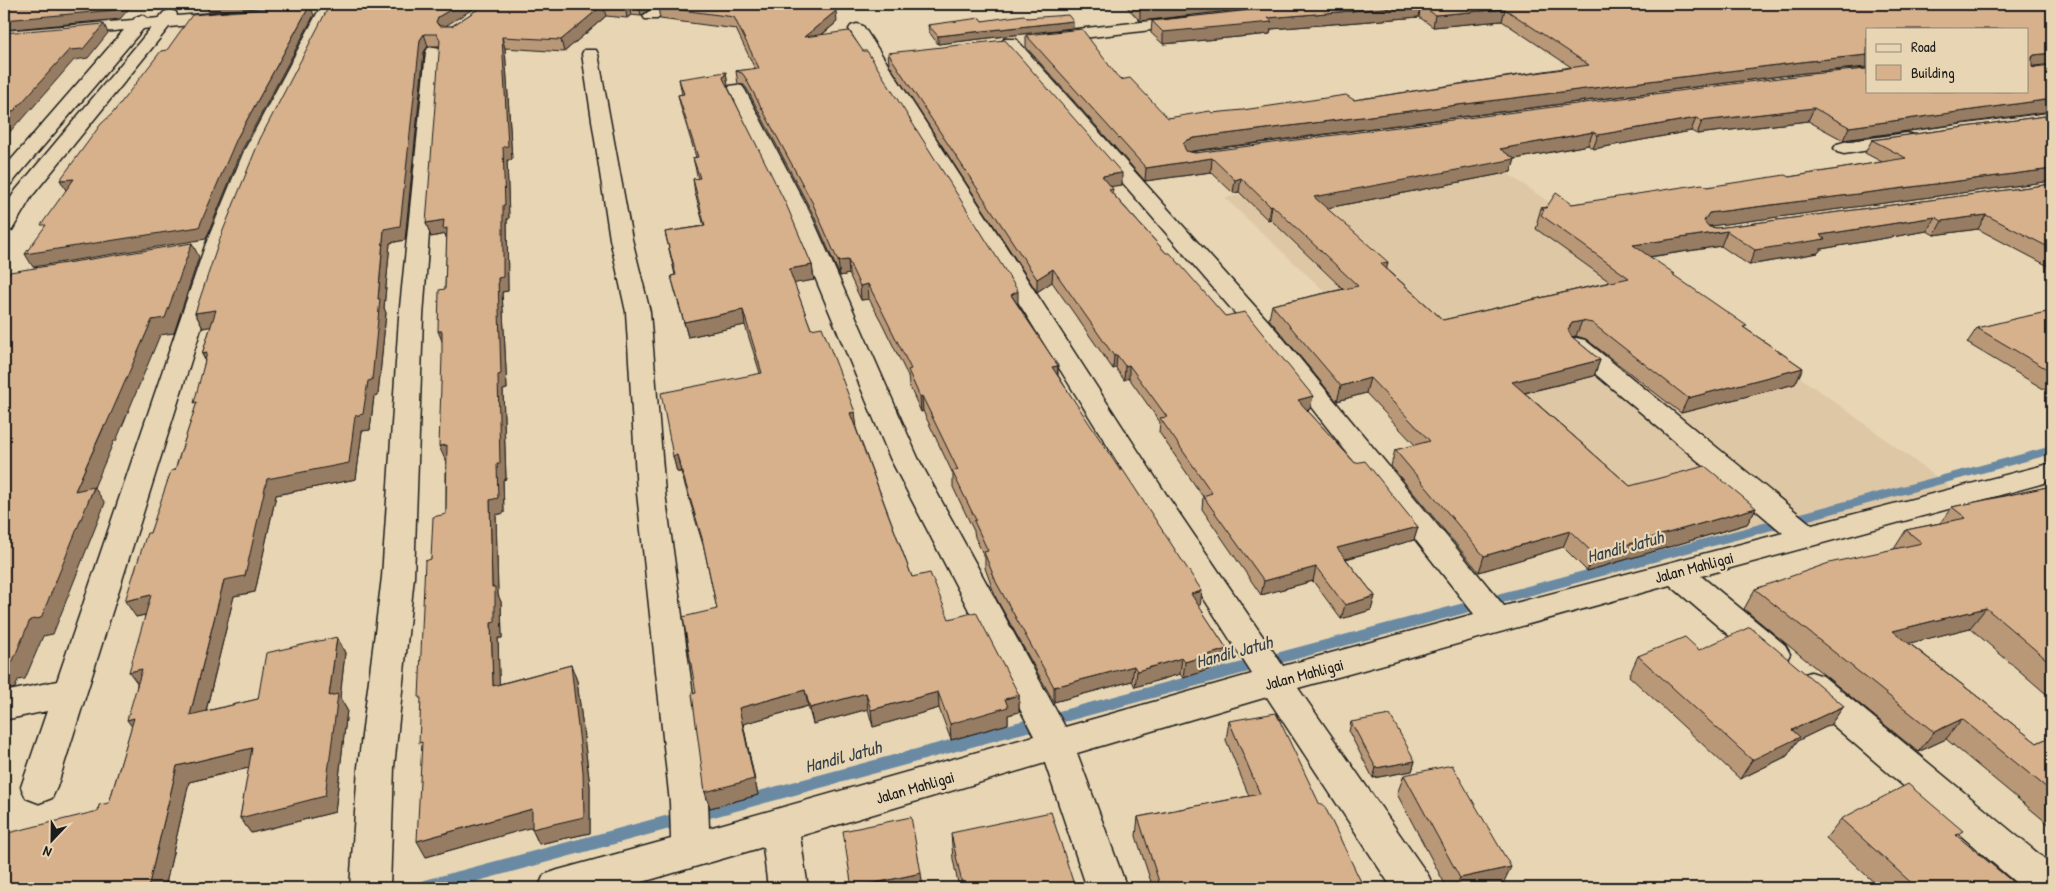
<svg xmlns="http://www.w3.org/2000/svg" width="2056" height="892" viewBox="0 0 2056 892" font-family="'Patrick Hand',sans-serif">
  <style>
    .built { fill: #dec7a4 }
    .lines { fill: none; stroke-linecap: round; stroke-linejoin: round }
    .stream { fill: #6b8aa3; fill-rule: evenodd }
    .minor-casing { stroke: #1c1c1c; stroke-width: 3 }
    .minor { fill: #e7d5b3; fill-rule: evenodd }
    .wall { fill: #b99878; stroke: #1c1c1c; fill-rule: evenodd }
    .shaded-wall { fill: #967c62; stroke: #1c1c1c }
    .building { fill: #d7b18c; stroke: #1c1c1c; fill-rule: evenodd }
    .labels { text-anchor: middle; stroke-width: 4.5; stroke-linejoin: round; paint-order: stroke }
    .near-street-label { font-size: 16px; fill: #1c1c1c; stroke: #e7d5b3 }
    .near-water-label { font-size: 18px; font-style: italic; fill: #364149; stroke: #e7d5b3 }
  </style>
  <rect width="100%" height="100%" fill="#e7d5b3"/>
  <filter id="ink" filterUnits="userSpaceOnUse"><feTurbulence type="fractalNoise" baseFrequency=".02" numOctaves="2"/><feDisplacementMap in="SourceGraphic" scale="10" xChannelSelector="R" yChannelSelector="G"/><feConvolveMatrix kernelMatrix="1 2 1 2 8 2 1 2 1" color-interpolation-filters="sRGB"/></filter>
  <g filter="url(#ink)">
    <path class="built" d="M1484,157l351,245 116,86 -331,80 -395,-370 67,-13z"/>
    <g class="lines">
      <path class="stream" d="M2052,446v8l-1600,434h-35l2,-5 6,-3z"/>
      <defs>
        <path id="minor" d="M322,4h16l-74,147 -37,95 -170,541 -5,11 -13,5 -13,-5 -5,-11 26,-76 -43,9v-28l53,-11 148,-435 39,-95z
          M658,4h18l-19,15h-12l-2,-3z
          M170,10l6,2 1,4 49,-4 6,2 2,3 -2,3 -6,2 -57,5 -137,169 -20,34 -8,1v-23l12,-18 135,-162 -8,1 -132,155 -7,2v-18l120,-138 -120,11v-10l129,-11 3,-3 6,-2 7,4 10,-1 5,-6z
          M1188,17l6,2 2,3 -2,3 -145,17 -6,-2 -2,-3 2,-3 6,-2z
          M857,24l6,2 2,3 301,465 117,172 191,-52 -215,-273 -255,-296 -2,-3 2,-3h12l261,292 227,275 279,-73 -216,-183 -3,-5 3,-5 9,-2 9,2 227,185 240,-62v18l-351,95 84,69 5,9 -5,9 -12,4 -12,-4 -91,-78 -372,103 130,187 6,13h-42l-125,-191 -190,56 50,135h-40l-42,-125 -245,73 8,52h-40l-5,-41 -141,41h-84l6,-13 14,-5 113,-31 -1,-36 -33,-310 -11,-181 -16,-73 -28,-185 2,-4h12l2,4 34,185 18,73 15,181 43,310 1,25 325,-92 -144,-278 -100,-241 -63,-127 3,-4 6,-1 6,1 3,4 67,127 106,241 147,269 187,-53 -106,-166 -297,-479 2,-3z
          M434,47l6,1 2,4 -19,265 -9,260 -20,190 -4,121h-40l8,-121 24,-190 17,-260 27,-265 2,-4z
          M1907,133l7,2 3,4 -3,4 -70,11 -7,-2 -3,-4 3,-4 7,-2z
          M1811,672l12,4 229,189v23h-30l-223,-192 -5,-10 5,-10z"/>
      </defs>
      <use href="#minor" class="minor-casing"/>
      <use href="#minor" class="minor"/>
    </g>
    <path class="wall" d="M330,4l116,22h6l34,-22h170l-15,12 -10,-1 -4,3 -21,-2 -42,36 -59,-4 7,112h-5l2,59h-2l1,72 -6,1 5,97 -4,1 3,89 -3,1 1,33 -8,2 2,80 3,7 1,36h-4l1,46 72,-19 6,16 13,105v47l-51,11 -7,-15v-2l-106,30 5,-298 15,-45v-53l-1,-172 2,-50 -2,-5 -14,3 9,-191h-12l-4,6 -19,188 -15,3 -6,65 2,5 -8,82 -4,1 -4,34 -8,1 -6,48 -80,16 -21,97 -21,4 -28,115 52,-12 79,-62 8,16 -5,45 7,12 -12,102 -84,21 -11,-15 9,-50 -60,14 -24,106h-161l94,-77 11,-8 23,-77 13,-111 -9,2 14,-84 25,-63 21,-64 9,-46 -3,-6 9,-28 -8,2 -8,-15z
      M1124,4h166l-150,17z
      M1305,4h177l-24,3 4,1 590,-4v61l-20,2 2,1 18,-2v46l-209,28 -35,-19 -111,13 -6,-3 -98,18 -5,-4 -73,14 -4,13 -184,36 60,61 56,51 167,-38 -74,-53 2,-6 -1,-1 4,-14 31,-4 217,-27 93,-15 -17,-9 7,-13 180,-25v66l-343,45 8,2 335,-44v84l-74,-39 -44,6 -7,-4 -106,18 -3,4 -69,12 -28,-19 -71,11 24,19 72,53 57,39 -8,16 -114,29 -95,-74 -10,-3 -4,1 28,23 -6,16 -69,17 105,93 126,22 -9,16 -160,47 -24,-24 -84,25 -88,-106 4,-16 20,-5 -49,-52 -29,8 -68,-82 3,-14 71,-16 -73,-70 -2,1 -29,-28 -6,1 -22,-21 -66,9 -119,-134v-12l94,45 48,38 186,-18 217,-33 -69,-46 -69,6 -14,-10 -148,12 -1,5 -107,10 -12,-11 1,-12zM1867,29l160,62 -832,62 -5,-1 614,-79 63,-5z
      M658,7l179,15 -14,12 195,271 40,61v9l141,232 28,42 -3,16 -41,13 -3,-4 -45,13 -3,-6 -78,21 -58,-104 -11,-30v-10l-10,-21 -1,-6 -21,-44v-13l-30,-63 -2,1 -12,-27 -1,-9 -27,-55 -12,-22 -8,1 -12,-26 -9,2 -26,-60 -67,-127 -3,-4 -6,-1 -2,-13 19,-2 -19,-40 -76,-10z
      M1027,18l46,10 -135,16 -9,-12 -1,-7z
      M888,53l234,132 -12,1 3,3 -1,4 54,60 59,63 85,93 -3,1 48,53 63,64 -4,13 -68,19 29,37 -4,14 -30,9 -28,-38 -52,14 -59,-86 1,-12 -44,-65 1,-10 -31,-44 -5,2 -8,-12 -3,1 -61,-87 -15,10 -148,-228z
      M679,79l49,6v2l84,178 2,15 -20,3 17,46 44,83 1,16 56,149 37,42 70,76v17l-11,3v9l-57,16 -12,-32 -66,19 -5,-18 -55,15 -5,-18 -65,18 15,71 -48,13 -5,-16 -9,-99 21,-84 -13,-61 -23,-76h-4l-4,-16 87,-83 -15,-48 -57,12 -13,-46 -4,-15 4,-1 -10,-43 39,-6 -9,-33 -2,-14h5l-5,-21 3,-1 -15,-49 -3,-13 4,-1z
      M2052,311v83l-85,-51 10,-15z
      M2052,486v213l-82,-71 -61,15 128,100 15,-7v91l-106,-88 -28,13 -174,-143 11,-20 139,-40 12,-19 34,-7 12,-16z
      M1699,650l145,56 -14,19 -33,16 -10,15 -47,23 -111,-103 9,-20z
      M1229,721l91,84 44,83h-211l-17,-52 2,-19 111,-21 -23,-56z
      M1351,722l64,39 -3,10 -39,7 -24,-46z
      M1404,775l98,111 -11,2h-44l-50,-94z
      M1841,819l117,18 62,51h-140l-54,-50z
      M951,833l124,55h-116l-6,-29z"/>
    <path class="shaded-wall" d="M121,4h12l-13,15 -116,11v-10z
      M205,4h98l-94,8z
      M460,4h21l-39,24 -6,-6 2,-5z
      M628,4l3,11 -4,3 -2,-12z
      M640,4h16l-15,12 -2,-11z
      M1188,4h102l-150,17v-12z
      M1453,4h29l-23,2 -7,3z
      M310,5l4,10 -72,135 -36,89 -173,28 -8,-13 212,-116z
      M603,5l3,11 -42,36 -3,-12z
      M1421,5l-2,12 -148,12 -1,5 -107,10v-12l105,-14z
      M1505,9l-3,12 -69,6 2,-12z
      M836,11l1,11 -32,26 -1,-11z
      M1073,21v7l-135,16v-8z
      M104,24l4,9 -20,25 -14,2 -53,61h-2l-15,18v-18l9,-10 56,-61z
      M424,34l4,12 -4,6 -19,188 -15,3 -6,65 2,5 -8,82 -4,1 -4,34 -8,1 -6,48 -80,16 -21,97 -21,4 -33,135 -11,-16 34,-135 43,-101 88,-63 23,-117 6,-70 36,-189z
      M502,37l3,11 7,112h-5l2,59h-2l1,72 -6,1 5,97 -4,1 3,89 -3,1 1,33 -8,2 2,80 3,7 1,36h-4l2,63 -7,-15 -2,-63 1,-36 -2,-87 7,-36 1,-186z
      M2052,53v11l-25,3 7,-12z
      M1867,55v12l-63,6 -611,78 -8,2 -2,-9 4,-4 7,-2 615,-77z
      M726,72l2,13 -3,6 -2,-13z
      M2052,99v12l-209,29 6,-13z
      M1814,108l-6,13 -111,13 5,-13z
      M1696,118l-5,13 -98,18 5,-14z
      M1593,132l-5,13 -73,14 -4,13 -199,39 2,-14 186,-48z
      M1212,158l-1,14 -66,9 1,-13z
      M2052,169v12l-349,46 1,-6 5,-8z
      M1122,173v12l-21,3 1,-12z
      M1241,178l-2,14 -6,1 2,-13z
      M74,179l-7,13 -7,-12z
      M1272,205l-2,14 -2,1 2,-14z
      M1986,215l-8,14 -44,6 8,-14z
      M1935,217l-8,14 -106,18 -3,4 -69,12 6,-15 65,-15z
      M444,220l8,22 -4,1 -3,-9 -14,3 -5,-14z
      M1727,231l-6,15 -93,14 5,-15z
      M192,243l7,14 -25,76 -14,2 -44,106h-2l-28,65 -11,-15 77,-171z
      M848,260l1,14 -9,2 -2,-15z
      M1388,262l-3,15 -4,-13z
      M812,265l2,15 -23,4 -2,-15z
      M1053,269l-1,13 -15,10v-13z
      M868,284l1,15 -8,1 -1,-14z
      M1018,291v14l-7,-10z
      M216,310l8,14 -21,4 -8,-15z
      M743,310l2,15 -57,12 -4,-15z
      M1582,321l-6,15 -9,2 1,-9 4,-6z
      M438,331h4l2,15z
      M207,353l3,16 -8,-15z
      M1117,355l-1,13 -3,1 1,-13z
      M1600,360l-6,16 -87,21 5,-15z
      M1129,365v13l-5,2 1,-14z
      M1058,366l-1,15 -5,-14z
      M1803,368l-8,16 -114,29 7,-15z
      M1370,378l-4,15 -29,8 4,-15z
      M922,396l1,15 -2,1 -1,-15z
      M1313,396l-3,13 -14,4 2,-13z
      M855,412l2,16 -5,1 -2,-16z
      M447,445l6,15 -7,2 -7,-16z
      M677,455l4,17h-4l-4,-16z
      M94,487l11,16 -52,131 -10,2 -18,43 -7,1 -3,8 -11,3v-25l26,-46z
      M1756,508l-9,16 -160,47 7,-17z
      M1418,527l-4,13 -80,22 3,-14z
      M1570,531l-7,16 -84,25 5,-16z
      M1316,567l-3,14 -52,14 3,-14z
      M1202,591l-2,16 -11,3 2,-16z
      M151,595l11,16 -26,6 -11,-16z
      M1375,596l-4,14 -30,9 4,-14z
      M1986,608l-16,20 -91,23 14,-20z
      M337,637l8,16 -5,45 7,12 -12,102 -84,21 -11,-15 89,-122z
      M1227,649l-3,16 -41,13 2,-16z
      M1182,658l-2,16 -45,13 2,-16z
      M571,665l6,16 13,105v47l-51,11 -7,-15z
      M1134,666l-2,15 -78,21v-15z
      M142,669l-1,19 -12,-16z
      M805,690l3,16 -65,18 15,71 -48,13 -5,-16 34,-84z
      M938,692l1,16 -66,19 -2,-17z
      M866,693l2,16 -55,15 -3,-16z
      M1019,695v17l-11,3v9l-57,16 -1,-16 55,-25z
      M1844,706l-14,19 -33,16 -10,15 -47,23 12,-19 40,-30z
      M134,718l5,18 -12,-16z
      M1962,719l-16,20 -28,13 16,-20z
      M252,748l11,16 -74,18 -24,106h-17l29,-122z
      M1415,761l-3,10 -39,7 3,-10z
      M532,809l8,16 -114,32 -9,-16z
      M1511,867l-9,19 -11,2h-36l5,-10z
      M921,873l2,15h-71z"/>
    <path class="building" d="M4,4h117l-6,6 -111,10z
      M330,4h74v3l6,-3h50l-22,13 -2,5 3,4h13l34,-22h142l-3,2 -22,-1 -42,35 -59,-3 6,109 -5,1 2,58h-2v72l-5,1 3,96 -3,1 2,89h-3l1,34 -8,2 2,87h3v35l-4,1 2,63 78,-21 12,106 1,46 -52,12v-20l-115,32 5,-99 -3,1 2,-45h-2l6,-137 6,-2 2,-42 13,-3 1,-69 -8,1 3,-90v-25h-4l1,-41 6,-1 2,-61 -4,1 1,-9 -18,3 14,-183 -3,-6h-13l-4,6 -20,186 -16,3 -6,70h2l-8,81 -4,1 -5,33 -8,2 -6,47 -82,16 -22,97 -21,4 -34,135 68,-16 8,-46 71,-16 -8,59 9,-2 -13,102 -85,22 12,-70 -75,18 -29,122h-144v-54l94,-23 1,-6 10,-2 25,-85 -7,2 15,-51 -13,3 22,-77 -26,6 22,-68h3l21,-62 4,-1 22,-68 -3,1 13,-50 -5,1 14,-44 -21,3 27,-80 38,-94z
      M663,4h168l5,7 -32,26 45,-6 14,20h4l151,240 -7,4 47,71 -6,1 68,103h3l79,121 -11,3 36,55 -42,13 -3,-4 -45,13 -3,-5 -80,21 -58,-105 -12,-30 4,-1 -14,-30 2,-1 -24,-49 6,-1 -36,-74 -2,1 -12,-27 3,-1 -31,-62 -12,-23 -8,2 -12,-26 -10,1 -26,-59 -67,-125 -3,-4 -6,-2 23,-3 -25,-51 -76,-10z
      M1135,4h53l-48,5z
      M1305,4h149l2,2 6,2 37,-4h553v49l-18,2 -2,2v10l2,1 18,-2v33l-203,28 -35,-19 -112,13 -6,-3 -98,17 -5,-3 -93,17 15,10 -201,38 74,65 -7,2 62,56 186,-42 -88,-63 3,-5 -3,-2h5l10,-15 16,11 130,-20 5,3 78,-12 4,2 117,-19 -34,-18 180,-25v54l-343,44 -5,8 5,6 8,1 335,-44v65l-66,-34 -44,6 -7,-4 -115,18 5,4 -70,11 -28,-19 -94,14 42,29h-3l75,52 -4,1 60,41 -115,30 -96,-75 -10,-2 -10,2 -4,6 3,7 29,24 -88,22 118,104 75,-20 51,42 -162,46 -24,-23 -86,25 -89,-106 35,-9 -60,-63 -29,8 -69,-81 86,-19 -86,-81 -2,1 -29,-28 -6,2 -23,-22 -66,10 -120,-133 56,-6 38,51 10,-2 38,40 42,-7 2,2 31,-3 103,-15 8,5 235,-35 -84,-56 -70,6 -14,-10 -153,13 4,4 -109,10 -11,-11zM1867,29h160v62h-160v-22l-57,5 -615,79 -9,-2 -3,-7 4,-4 7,-2 615,-77 58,-6z
      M310,5l-73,133 -38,89 -174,27 21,-29h-5l33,-46 -14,1 41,-56 11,-10 49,-63 6,-1 25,-35z
      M1024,15l3,3 41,-3 5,6 -135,15 -10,-11 52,-7 2,3z
      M104,24l-21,25 -14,1 -54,60 -2,1 -9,10v-88z
      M1005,40l117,133 -20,3 11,13 -4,1 57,63h4l55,63 20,-4 68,84 -15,4 57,63 10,-2 53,66 -81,21 38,48 -30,9 -29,-38 -52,14 -61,-85 9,-3 -52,-75 7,-1 -38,-52 -4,1 -8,-11 -3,1 -61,-87 -16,10 -149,-226z
      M726,72l-3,6 63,126 26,61 -23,4 22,60 11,-2 33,85 -5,1 62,164 18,-4 19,46 27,-7 43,83 -14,4 3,8 -58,17 -12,-32 -67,18 -5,-17 -56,15 -5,-18 -66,18 15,71 -49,13 -13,-98 4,-1 -13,-76 34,-8 -15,-71 -25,-83 -4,1 -12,-63 101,-20 -19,-63 -59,12 -13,-46 5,-1 -11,-43 40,-6 -12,-47 7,-1 -7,-20 5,-1 -20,-62 6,-1 -5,-15z
      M192,243l-27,75 -13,2 -46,105 -2,1 -29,65 19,-4 -53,131 -11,2 -18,43 -8,1v2v-386l6,-8z
      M2052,311v61l-75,-44 41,-10z
      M2052,486v178l-66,-56 -93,23 144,112 15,-7v56l-90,-73 -28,13 -179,-143 74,-26 93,-20 -16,-13 60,-12 -14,-11z
      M1750,627l94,79 -52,24 8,7 -48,23 -114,-104 47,-19 14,13z
      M1276,713l44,92h4l40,83h-203l-23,-71 122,-23 -31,-73z
      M1390,715l25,46 -39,7 -25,-46z
      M1452,765l59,102 -51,11 -56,-103z
      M1908,784l55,47 -7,4 64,53h-103l-76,-69z
      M1051,812l24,76h-112l-12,-55z
      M911,817l10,56 -69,15 -9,-57z"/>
  </g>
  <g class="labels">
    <g class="near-street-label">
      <text transform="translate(1694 567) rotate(-15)" y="6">Jalan Mahligai</text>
      <text transform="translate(1304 674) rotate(-15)" y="6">Jalan Mahligai</text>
      <text transform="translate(915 787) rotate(-16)" y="6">Jalan Mahligai</text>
    </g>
    <g class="near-water-label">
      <text transform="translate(1625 547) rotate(-15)" y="6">Handil Jatuh</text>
      <text transform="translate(1234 652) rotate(-15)" y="6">Handil Jatuh</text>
      <text transform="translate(843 757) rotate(-15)" y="6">Handil Jatuh</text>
    </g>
  </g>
  <rect width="2056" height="892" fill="none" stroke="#e7d5b3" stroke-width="20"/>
  <rect x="10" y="10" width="2036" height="872" fill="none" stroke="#1c1c1c" stroke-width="2" filter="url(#ink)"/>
  <rect x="1866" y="28" width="162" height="65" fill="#e7d5b3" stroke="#968b77"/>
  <rect x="1876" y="44" width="25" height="8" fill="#e7d5b3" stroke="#968b77"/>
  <text x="1911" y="52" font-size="15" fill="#1c1c1c">Road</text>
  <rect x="1876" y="65" width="25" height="15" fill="#d7b18c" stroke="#968b77"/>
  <text x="1911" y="78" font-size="15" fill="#1c1c1c">Building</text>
  <g transform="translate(52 840) rotate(202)" stroke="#e7d5b3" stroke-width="4" paint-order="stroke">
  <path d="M0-4L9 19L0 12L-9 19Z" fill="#1c1c1c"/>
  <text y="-8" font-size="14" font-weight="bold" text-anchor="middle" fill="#1c1c1c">N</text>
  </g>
</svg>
